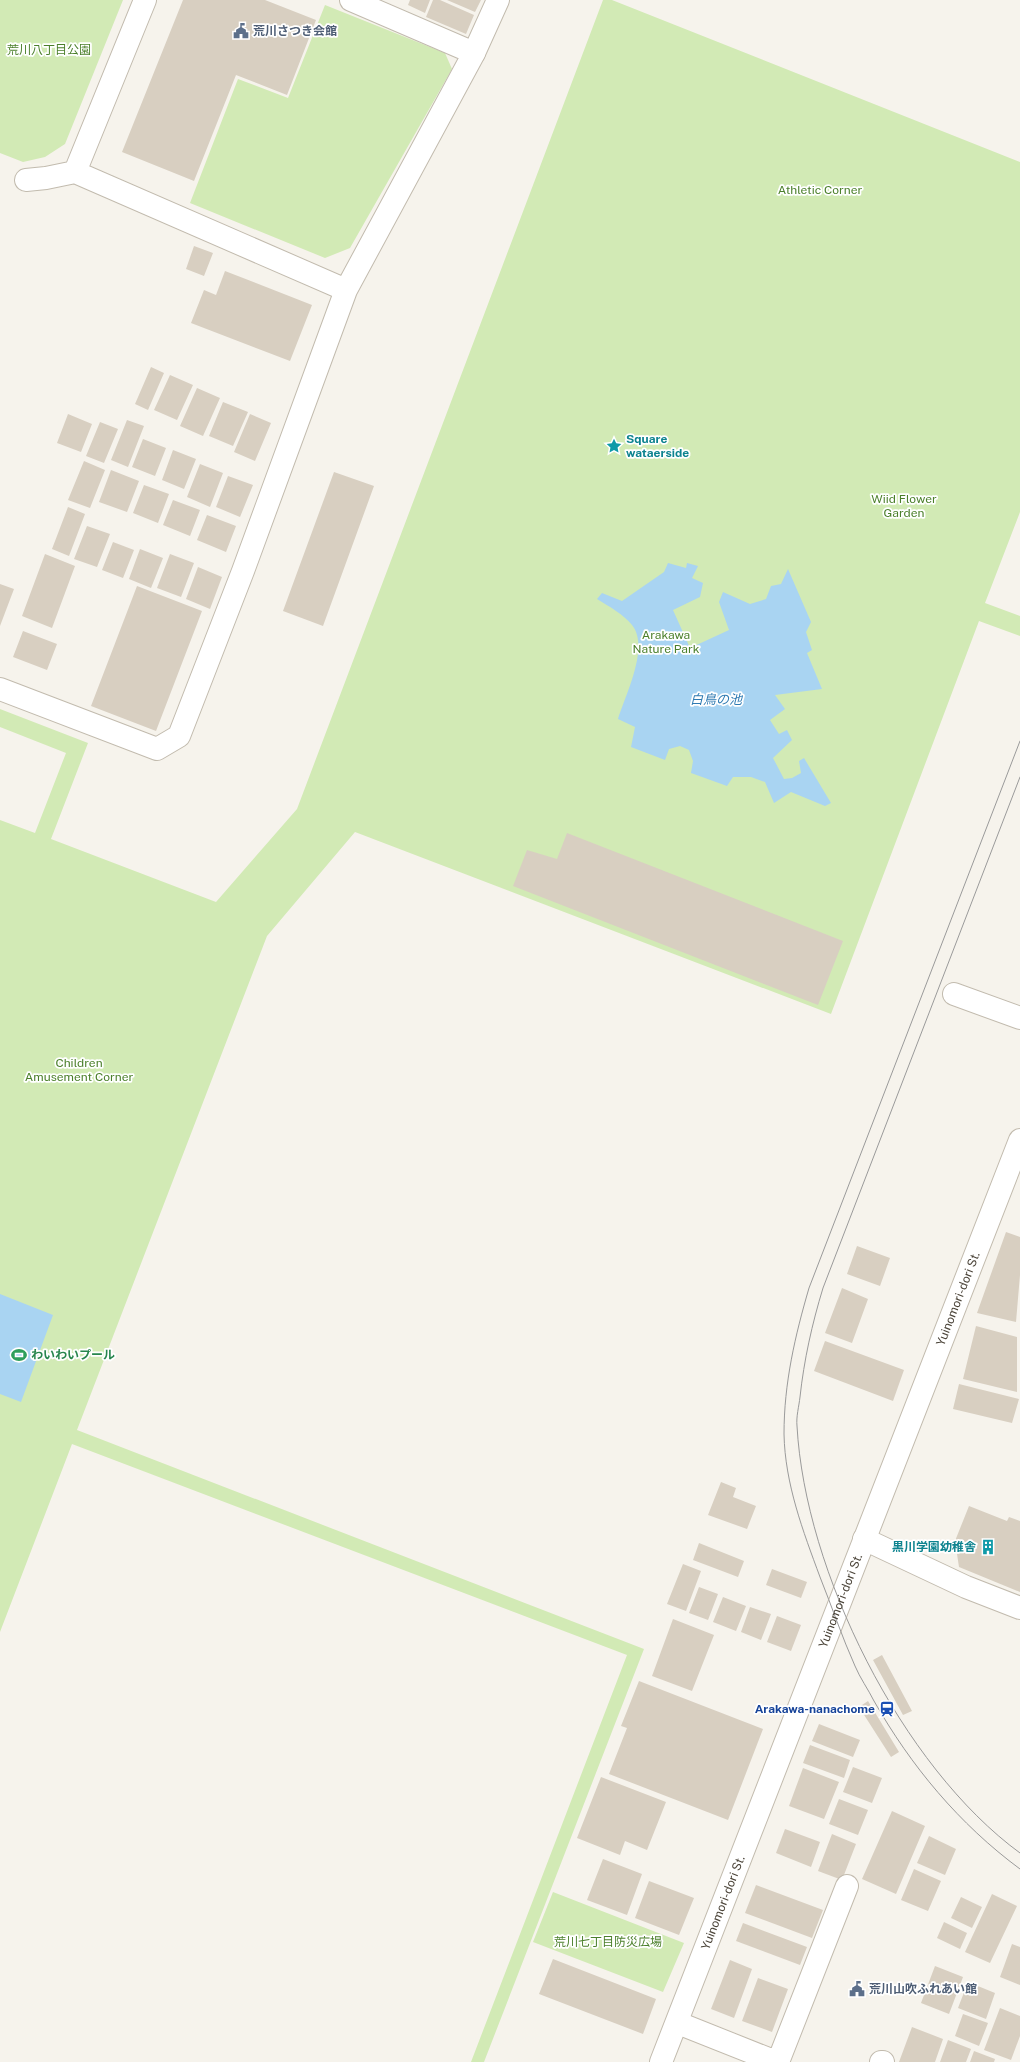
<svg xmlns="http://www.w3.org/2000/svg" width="1020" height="2062" viewBox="0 0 1020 2062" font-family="'Public Sans','Noto Sans JP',sans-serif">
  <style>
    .green { fill: #d2eab5 }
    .water { fill: #a9d4f2 }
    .building { fill: #d8cfc1 }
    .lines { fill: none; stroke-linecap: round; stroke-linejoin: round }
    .minor-casing { stroke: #c2bbae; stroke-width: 24 }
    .tertiary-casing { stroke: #c2bbae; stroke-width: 24 }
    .minor { stroke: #fff; stroke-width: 22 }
    .tertiary { stroke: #fff; stroke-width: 22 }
    .tram { stroke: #9a9a9a; stroke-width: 1 }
    .labels { text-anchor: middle; stroke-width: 3.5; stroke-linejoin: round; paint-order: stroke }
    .service-label { font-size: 12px; font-weight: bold; fill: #4e5e75; stroke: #fff; text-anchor: start }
    .park-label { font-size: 12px; fill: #4a7f2a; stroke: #fff }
    .culture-label { font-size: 12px; font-weight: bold; fill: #0d838f; stroke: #fff; text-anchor: start }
    .street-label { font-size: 12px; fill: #4b4439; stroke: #fff }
    .leisure-label { font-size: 12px; font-weight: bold; fill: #27864d; stroke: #fff; text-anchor: start }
    .transit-label { font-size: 12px; font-weight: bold; fill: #164399; stroke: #fff; text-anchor: end }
    .water-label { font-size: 13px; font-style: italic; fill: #2e7ab2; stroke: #fff }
  </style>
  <rect width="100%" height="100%" fill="#f6f3ec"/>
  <path class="green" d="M0,0h123l-58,144 -20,13 -22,5 -23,-9z
    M603,0h9l408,162v350l-35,91 35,13v20l-41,-15 -148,393 -476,-182 -88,104 -190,494 567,219 -160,413h-13l156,-407 -555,-211 -72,188v-812l35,13 31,-80 -66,-26v-18l88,34 -37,96 165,63 81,-93z
    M325,5l120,48 7,16 -102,179 -25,10 -135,-55 48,-124 50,19z
    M553,1892l131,51 -21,49 -130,-50z"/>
  <path class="water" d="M668,563l18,5 1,-5 11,3 -6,12 11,5 -3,14 -27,13 17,38 39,-18 -10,-28 4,-10 27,12 16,-5 5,-13 10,-2 7,-15 23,53 -5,10 6,18 -5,3 15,36 -47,6 10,14 -15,11 9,14 8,-4 5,10 -19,18 11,21 8,-1 9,-5 -2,-12 5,-3 27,45 -6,3 -34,-14 -17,11 -9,-21 -14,-5h-18l-6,9 -36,-13 2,-12 -4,-11 -9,-4 -11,3 -4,11 -34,-13 4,-20 -17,-8c7,-23 32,-72 14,-94 -9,-11 -22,-18 -35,-26l5,-6 20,8 42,-29z
    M0,1294l53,21 -32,87 -21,-8z"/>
  <path class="building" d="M183,0h82l51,20 -29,75 -51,-20 -42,106 -72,-29z
    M410,0h20l-5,13 -17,-8z
    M433,0h7l34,15 -8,19 -40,-17z
    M447,0h34l-6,12z
    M194,246l19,7 -9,23 -18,-7z
    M225,271l87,34 -22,56 -99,-38 13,-33 12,5z
    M151,367l13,6 -16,37 -13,-6z
    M170,375l23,10 -16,35 -23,-10z
    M197,388l23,10 -17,38 -23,-10z
    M223,402l25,10 -15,34 -24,-10z
    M68,414l24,10 -11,28 -24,-9z
    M250,414l21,9 -16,38 -21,-9z
    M127,420l17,6 -16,41 -17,-7z
    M100,422l18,7 -14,34 -18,-7z
    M143,439l23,9 -11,28 -23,-9z
    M173,450l23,9 -12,30 -22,-9z
    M84,461l21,9 -15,38 -22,-8z
    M200,464l23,9 -13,34 -23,-10z
    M111,470l28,11 -12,31 -28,-10z
    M334,472l40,14 -51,140 -40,-15z
    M228,476l25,9 -13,32 -24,-10z
    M144,485l25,9 -11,29 -25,-10z
    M173,500l27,10 -10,26 -27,-11z
    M68,507l17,7 -16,42 -17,-7z
    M207,515l29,11 -10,26 -29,-12z
    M87,526l23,8 -13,33 -23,-8z
    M113,542l21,8 -11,28 -21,-8z
    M140,549l23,9 -12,30 -22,-9z
    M45,554l30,12 -23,62 -30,-12z
    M170,554l24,9 -13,34 -24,-9z
    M198,567l24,10 -12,32 -24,-10z
    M0,584l14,5 -14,37z
    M137,586l65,25 -46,120 -65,-25z
    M23,631l34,13 -10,26 -34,-13z
    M567,833l276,108 -25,64 -305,-119 14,-36 30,9z
    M1006,1232l14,5v38l-4,47 -39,-9z
    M857,1246l33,12 -10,28 -33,-12z
    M842,1288l26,11 -16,44 -27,-10z
    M976,1326l41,11v55l-54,-13z
    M825,1341l79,29 -11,31 -79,-30z
    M959,1384l60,15 -7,24 -59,-14z
    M721,1482l15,6 -3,9 23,9 -9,23 -39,-14z
    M969,1506l38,15 2,-4 11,4v71l-61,-25 -4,-26z
    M699,1543l45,18 -6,16 -45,-17z
    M683,1564l18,7 -15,40 -19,-7z
    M772,1569l35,13 -6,16 -35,-13z
    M699,1587l19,7 -10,26 -19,-7z
    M723,1597l23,9 -10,25 -23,-9z
    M750,1607l21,7 -10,26 -20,-8z
    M777,1616l24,9 -10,26 -24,-9z
    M673,1619l41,16 -22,56 -40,-15z
    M882,1655l30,56 -9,4 -30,-55z
    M639,1681l124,48 -35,91 -119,-46 18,-46 -6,-2z
    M868,1701l31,51 -8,5 -32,-50z
    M819,1724l41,16 -7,17 -41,-16z
    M810,1745l40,15 -6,18 -41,-15z
    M853,1767l29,11 -10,25 -29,-11z
    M803,1768l36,14 -15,37 -35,-13z
    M601,1777l65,25 -19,48 -22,-9 -5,14 -43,-17z
    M839,1799l29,11 -10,25 -29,-11z
    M892,1811l33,15 -29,68 -34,-15z
    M785,1829l35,13 -9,25 -35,-14z
    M832,1834l24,10 -14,36 -24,-9z
    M929,1836l27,13 -11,26 -28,-12z
    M603,1859l39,15 -15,41 -40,-15z
    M914,1869l27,12 -13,30 -27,-11z
    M649,1881l45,17 -15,37 -44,-17z
    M756,1885l67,25 -11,28 -67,-25z
    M992,1894l25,12 -27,57 -25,-11z
    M961,1897l21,10 -10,21 -21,-10z
    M944,1922l23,11 -7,16 -23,-11z
    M743,1923l64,24 -7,18 -64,-24z
    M1012,1944l8,3v38l-20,-8z
    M553,1959l103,40 -13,35 -104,-40z
    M730,1960l22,9 -18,49 -23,-9z
    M935,1966l28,11 -14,37 -28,-11z
    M758,1978l30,11 -16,43 -30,-11z
    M968,1982l27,11 -9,26 -28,-11z
    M1000,2008l20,8v20l-9,24 -27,-10z
    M963,2014l25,9 -9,23 -24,-10z
    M912,2027l31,12 -8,23h-36z
    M948,2040l23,9 -5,13h-26z
    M974,2051l21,8 -1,3h-24z"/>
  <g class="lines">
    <defs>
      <path id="minor" d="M145,0l-70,172 271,118
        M26,180l20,-2 29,-6
        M0,689l157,60 22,-13 64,-165 103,-281 128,-237 -123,-53
        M954,994l66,24
        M678,2023l98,39
        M778,2062l69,-176
        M881,2062h2"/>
      <g id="tertiary">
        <path d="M474,53l24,-53"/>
        <path d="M864,1539l102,48 54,21"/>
        <path id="s1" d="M661,2062l359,-922"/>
      </g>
    </defs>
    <use href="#minor" class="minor-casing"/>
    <use href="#tertiary" class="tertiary-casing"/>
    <use href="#minor" class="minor"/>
    <use href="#tertiary" class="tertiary"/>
    <path class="tram" d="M1020,741l-211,547c-14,48 -25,95 -25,146 1,50 19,97 36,143 12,30 22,60 35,89 5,12 13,23 19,35 37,65 85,123 146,168
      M1020,777l-197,511c-11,36 -19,72 -23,109 -1,9 -4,20 -3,29 8,145 104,340 223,427"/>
  </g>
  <defs>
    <symbol id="civic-bare" viewBox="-9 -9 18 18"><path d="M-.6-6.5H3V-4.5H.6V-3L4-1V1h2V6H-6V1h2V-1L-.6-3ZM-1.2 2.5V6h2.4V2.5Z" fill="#5c6f8a" stroke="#fff" stroke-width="2.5" paint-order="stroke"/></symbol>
    <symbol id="sight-bare" viewBox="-9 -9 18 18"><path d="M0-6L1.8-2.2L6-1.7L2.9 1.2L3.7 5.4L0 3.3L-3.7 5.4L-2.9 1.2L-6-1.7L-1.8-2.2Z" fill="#0f9aa8" stroke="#fff" stroke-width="2.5" paint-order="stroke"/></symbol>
    <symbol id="stadium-bare" viewBox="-9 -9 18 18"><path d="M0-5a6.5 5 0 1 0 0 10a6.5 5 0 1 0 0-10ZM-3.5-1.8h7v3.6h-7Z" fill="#2e9e5b" stroke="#fff" stroke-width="2.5" paint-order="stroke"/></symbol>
    <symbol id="building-bare" viewBox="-9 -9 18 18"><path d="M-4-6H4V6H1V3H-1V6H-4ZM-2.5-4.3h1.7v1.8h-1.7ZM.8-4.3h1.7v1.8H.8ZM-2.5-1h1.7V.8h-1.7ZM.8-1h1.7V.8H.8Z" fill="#0f9aa8" stroke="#fff" stroke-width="2.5" paint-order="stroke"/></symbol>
    <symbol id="station-bare" viewBox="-9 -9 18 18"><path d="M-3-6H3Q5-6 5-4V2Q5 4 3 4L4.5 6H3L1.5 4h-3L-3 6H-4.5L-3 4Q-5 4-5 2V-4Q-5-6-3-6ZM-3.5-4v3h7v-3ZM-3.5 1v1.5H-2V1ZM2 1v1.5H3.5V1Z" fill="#1a4fb4" stroke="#fff" stroke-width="2.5" paint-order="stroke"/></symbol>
  </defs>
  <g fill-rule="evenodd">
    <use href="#civic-bare" x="230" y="20" width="22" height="22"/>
    <use href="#sight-bare" x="603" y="435" width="22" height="22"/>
    <use href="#stadium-bare" x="8" y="1344" width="22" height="22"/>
    <use href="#building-bare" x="977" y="1536" width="22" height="22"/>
    <use href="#station-bare" x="876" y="1698" width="22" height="22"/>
    <use href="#civic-bare" x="846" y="1978" width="22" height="22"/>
  </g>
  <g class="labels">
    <g class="service-label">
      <text x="253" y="35">荒川さつき会館</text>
      <text x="869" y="1993">荒川山吹ふれあい館</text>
    </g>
    <g class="park-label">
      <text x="49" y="54">荒川八丁目公園</text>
      <text x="820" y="194">Athletic Corner</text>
      <text x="904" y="503">Wiid Flower<tspan x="904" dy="14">Garden</tspan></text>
      <text x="666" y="639">Arakawa<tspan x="666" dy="14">Nature Park</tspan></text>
      <text x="79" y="1067">Children<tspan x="79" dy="14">Amusement Corner</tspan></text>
      <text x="608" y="1946">荒川七丁目防災広場</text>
    </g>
    <g class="culture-label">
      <text x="626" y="443">Square<tspan x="626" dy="14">wataerside</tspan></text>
      <text x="976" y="1551" text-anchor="end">黒川学園幼稚舎</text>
    </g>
    <g class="street-label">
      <text dy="4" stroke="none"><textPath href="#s1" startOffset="819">Yuinomori-dori St.</textPath></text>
      <text dy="4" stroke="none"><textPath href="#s1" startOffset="495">Yuinomori-dori St.</textPath></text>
      <text dy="4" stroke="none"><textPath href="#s1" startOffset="171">Yuinomori-dori St.</textPath></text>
    </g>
    <g class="leisure-label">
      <text x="31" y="1359">わいわいプール</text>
    </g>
    <g class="transit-label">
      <text x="875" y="1713">Arakawa-nanachome</text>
    </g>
    <g class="water-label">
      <text x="716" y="704">白鳥の池</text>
    </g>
  </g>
</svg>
